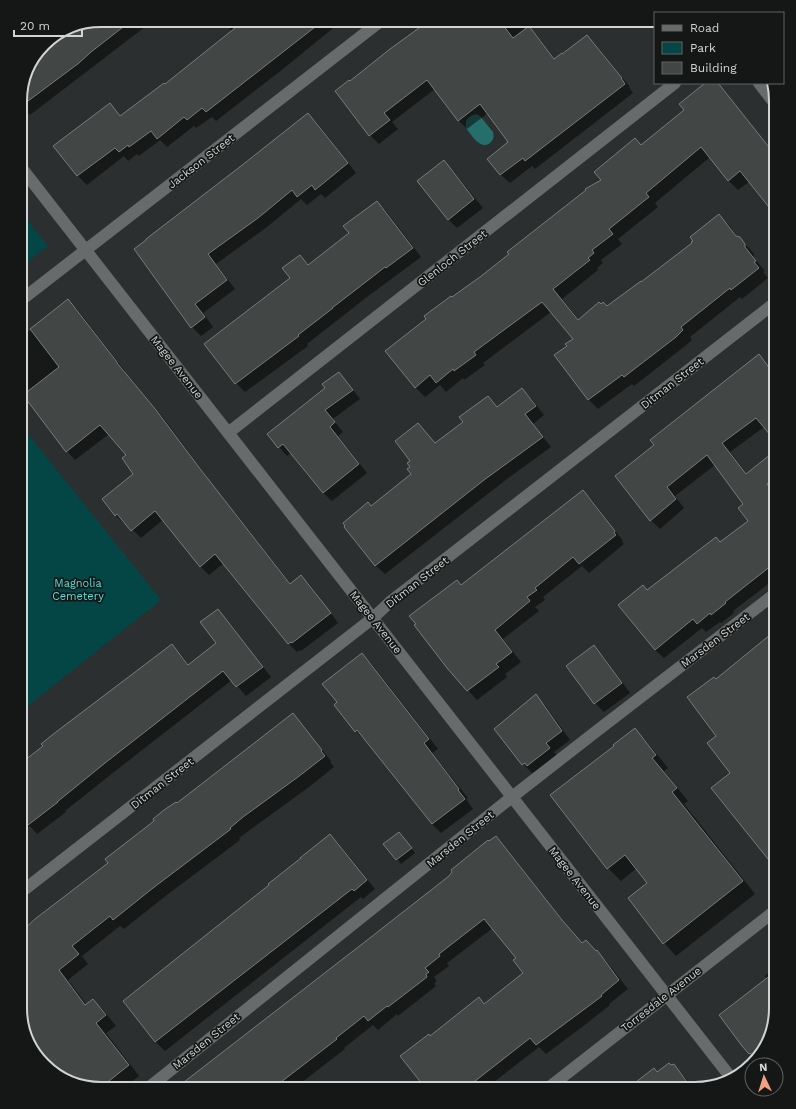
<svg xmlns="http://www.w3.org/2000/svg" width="796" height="1109" viewBox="0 0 796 1109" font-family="'Work Sans',sans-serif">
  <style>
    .green { fill: #044645 }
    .water { fill: #256e6c }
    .shadow { fill: #0007 }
    .building { fill: #424645; stroke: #777b7b }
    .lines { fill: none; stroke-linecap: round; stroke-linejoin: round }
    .minor { stroke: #676b6b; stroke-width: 12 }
    .labels { text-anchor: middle; stroke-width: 3.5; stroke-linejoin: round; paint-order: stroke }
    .street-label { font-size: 11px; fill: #d2d4d4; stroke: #151716 }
    .park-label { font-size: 11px; fill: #54dfdb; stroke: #151716 }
    .rim { fill: none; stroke: #d2d4d4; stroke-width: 2 }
  </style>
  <rect width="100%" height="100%" fill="#2b2f2f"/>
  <path class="green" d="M20,211l28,35 -28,22z
    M20,424l141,176 -141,112z"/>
  <path class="water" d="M476,114l4,2 13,16c1,4 1,8 -3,11 -10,8 -19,-9 -24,-15 -1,-8 2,-12 10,-14z"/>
  <path class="shadow" d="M101,20h53l-124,95 -10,-10z
    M223,20h120l-60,49 -67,52 -4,-4 -16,11 -2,-2 -27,21 -7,-7 -21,16 -2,-2 -9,7 -4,-5 -37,29 -9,-9 -24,-30 56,-42 11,13 44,-32 67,-53z
    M430,20h101l-4,3 28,36 8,-4 24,-19 9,9 34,42h-1l4,6 -98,76 -3,-3 -22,17 -9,-8 -12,-16 20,-16 -21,-30 -21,16 -8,-8 -24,-32 -43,33 6,7 -19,15 -9,-9 -34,-43z
    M707,83h11l4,5 54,68v63l-4,-4 1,-4 -23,-30 -12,9 -9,-9 -19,-24 -55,46 3,4 -40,32 4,5 -21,16 2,3 -6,5 1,2 -36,29 17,21 28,-13 86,-63 26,-28 10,9 9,13 11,10 5,6v4l11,13 -2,1 5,6 -26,21 -2,-2 -50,40 2,3 -7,6 -51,40 -2,-2 -34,25 -9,-9 -33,-45 12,-9 6,-7 -23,-27 -68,51 2,2 -21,15 -1,-2 -17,14 -6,-7 -15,12 -10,-10 38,-88 28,-21 121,-98 39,-34 44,-36z
    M308,114l9,9 39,50 -31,25 -4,-4 -14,11 -6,-6 -34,28 -51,37 19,25 -32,24 10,14 -12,9 -9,-9 -38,-51z
    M444,162l9,9 30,37 -26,20 -9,-9z
    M377,202l9,9 35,46 -54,40 -60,47 1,2 -63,46 -9,-9 55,-104 9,-23 9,9 41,-31z
    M68,301l9,8 48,62v1l40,48 44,60 82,104 10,-8 9,9 28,38 -37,28 -1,-1 -3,2 -8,-8 -65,-81 -15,12 -9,-9 -36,-47 -23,19 -15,-15 -1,1 -9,-8 -13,-16 32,-26 -7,-19 -19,-21 -34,26 -8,-9 -41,-54 -6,-6v-53z
    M759,355l8,9 9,12v63l-12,-12 -34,25 17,22 29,-23v41l-1,2 1,1v78l-6,5 2,3 -39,30 1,2 -13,10 -1,-1 -14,10 -4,-4 -38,30 -9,-8 -8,-59 74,-48 28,-22 -4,-17 -30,-39 -40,31 9,12 -24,21 -9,-9 5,-75z
    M339,373l8,9 13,17 -26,19 -1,2 10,12 -5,4 29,37 -35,28 -9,-8 -32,-40 -4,3 -8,-9z
    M522,389l9,9 13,17 -11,9 18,23 -44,32 -122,95 -9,-8 -31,-39 67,-53 24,-30 28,-22 24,-25 10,10z
    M583,491l9,9 31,41 -1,1 2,2 -35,29 -7,-7 -39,31 2,3 -10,7 4,4 -36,28 18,23 -16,12 2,3 -30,23 -30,-33 15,-81z
    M217,610l9,9 45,58 -25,19 -14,-16 -118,92 -49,39 1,1 -29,22 -7,-8 -10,7v-68l152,-120 9,9 8,11 28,-22z
    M776,629v88l-45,56 -13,-37 -1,-56 55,-45 -1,-2z
    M594,646l9,10 27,37 -26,19 -9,-9z
    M362,654l9,9 67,86 -6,4 36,45 -2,1 7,10 -32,24 -9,-9 -66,-85 -1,1 -9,-9z
    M536,696l9,9 25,35 -16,12 4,5 -21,18 -3,-3 -2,1 -9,-9z
    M293,715l10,10 28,36 -1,1 4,5 -25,20 -55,40 -15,11 1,2 -77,58 -39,31 -4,-3 -38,30 6,8 -20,16 19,25 6,-5 10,10 13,16 -10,7 33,43 -17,13h-26l-36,-11 -40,-70 89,-144 68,-60z
    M635,729l12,13 21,26 -4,3 24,30 -4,3 71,90 -79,62 -12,-13 -15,-60 -12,-15 -16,13 -13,-13 -57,-73 65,-49z
    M330,835l9,9 36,45 -12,10 -2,-2 -196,154 -9,-9 -32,-41 146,-116z
    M403,838l12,15 -14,11 -16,-20z
    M496,838l9,9 66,84 11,13 4,-3 20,20 22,28 -19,15 1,1 -24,19 -40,30 -7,-7 -54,42h-58l3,-52 48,-39 7,7 40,-32 -8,-15 -24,-30 -46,35 2,3 -15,11 3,4 -3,3 2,2 -38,30 -1,-2 -19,16 -5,-5 -29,23 1,1 -52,40h-116l273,-212z
    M776,967v41l-11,40 -10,11 -6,-6 18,-74 -2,-3z
    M674,1065l21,24h-67l43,-22z"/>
  <path class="building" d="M101,20h31l-41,32 -12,11 -59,44v-11l8,-31 19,-25 23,-14z
    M245,20h79l-118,92 -4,-4 -15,12 -3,-3 -27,22 -6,-8 -22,16 -1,-2 -9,7 -4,-4 -38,28 -24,-30 57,-43 10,13 44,-33 1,1z
    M430,20h69l14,18 16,-12 25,33 8,-6v1l25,-19 35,43h-1l4,6 -100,77 -2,-3 -23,17 -13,-16 21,-17 -28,-38 -22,17 -31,-41 -43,33 6,7 -21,16 -34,-45 14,-11 1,1 40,-32z
    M705,83h13l58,73v60l-36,-45 -12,10 -27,-34 -55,46 3,4 -40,32 4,5 -21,16 2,3 -6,5 2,2 -37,29 25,31 21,-18 2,2 2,-2 4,4 34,-25v1l51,-39 -1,-1 2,-1 -3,-4 29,-23 17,22 4,1 5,7v3l11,14 -2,1 5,6 -28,22 -1,-2 -49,39 2,3 -7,7 -52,40 -2,-2 -34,25 -34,-45 13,-9 -2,-2 8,-5 -31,-37 -68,50 2,3 -22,16 -1,-2 -17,14 -6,-8 -15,13 -30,-37 41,-32 -2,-3 27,-20 1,1 28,-20 29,-23 -2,-2 79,-62 -1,-1 16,-9 -7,-8 41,-34 6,7 43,-35 -5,-6z
    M308,113l40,50 -33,27 -3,-5 -15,12 -5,-7 -34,28 -50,36 19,26 -32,24 10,13 -14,11 -57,-79 12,-9v-1l95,-73z
    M444,160l30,39 -26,21 -31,-39z
    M377,201l36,47 -27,20 -1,-1 -27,21 -26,20h1l-35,27 1,1 -64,48 -31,-40 86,-66 -8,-10 18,-13 8,10 41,-32 -6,-7z
    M68,299l49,63v1l39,47 45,60 89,114 11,-9 30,38 -39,30 -1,-1 -3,2 -73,-90 -15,13 -45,-56 -24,20 -14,-17 -2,2 -13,-17 31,-25 -11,-16 4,-3 -26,-30 -34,27 -43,-57 36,-28 -29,-38z
    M759,354l17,23v65l-20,-24 -34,25 24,31 30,-24v27l-9,7 9,12v66l-51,40 1,1 -15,12 -1,-2 -13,11 -4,-5 -38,31 -37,-45 25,-20 4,5 69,-53 4,5 28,-21 -10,-13 5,-4 -36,-49 -40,32 9,12 -26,22 -35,-45 39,-31 -4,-5z
    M339,372l14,18 -28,20 10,12 -5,5 29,37 -36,29 -40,-49 -5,4 -11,-14 58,-46 -3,-4z
    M522,388l14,18 -11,8 18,23 -59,43 -109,86 -31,-39 1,-1 -2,-3 25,-21 3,4 40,-32 -4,-5 3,-2 -3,-4 3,-2 -15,-20 23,-18 17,20 28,-21 -4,-5 29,-21 9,11z
    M583,490l32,41 -1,2 2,2 -37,29 -6,-7 -38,31 2,2 -10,7 3,4 -35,29 17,22 -16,12 3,3 -32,24 -20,-23 -33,-43 2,-1 -7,-8 48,-36 4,5z
    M218,609l45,58 -27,20 -13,-16 -118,92 -48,39h1l-30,23 -8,-9v-52l23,-18 -2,-2 15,-12 116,-88 16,21 28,-22 -16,-21z
    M776,630v60l-8,6 8,11v162l-65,-81 19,-15 -23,-30 9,-7 -29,-39 27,-20 2,2z
    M594,645l28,38 -28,21 -28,-38z
    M362,653l67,86 -5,4 35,46 -1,1 7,9 -33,25 -75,-94 -2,2 -21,-27 3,-3 -15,-18z
    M536,694l26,37 -16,12 4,5 -23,18 -2,-3 -3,2 -28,-36z
    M293,713l29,37 -1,1 4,5 -27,21 -55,40 -13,11 1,1 -78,59 -40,32 -3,-4 -38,30 7,8 -20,16 26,35 8,-6 13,16 -10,8 33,42 -30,24 -39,-11 -29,-29 -11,-41v-75l15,-14 73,-56 -3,-4 49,-38 -1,-2 11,-9 12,-8 1,1z
    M635,728l21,27 -4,3 25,30 -5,4 71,89 -80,63 -35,-46 19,-15 -22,-28 -18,14 -57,-74 64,-49 -1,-1z
    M399,832l13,16 -16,12 -13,-16z
    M330,834l37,46 -13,11 -2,-2 -197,153 -32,-41 146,-116 -1,-1 33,-26h-1z
    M496,836l66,84 20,23 4,-3 10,11 1,-1 22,30 -18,15 1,1 -12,9 -54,40 -6,-7 -65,51h-39l-26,-33 29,-22 1,2 49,-39 5,7 39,-31 -10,-13 3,-2 -32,-39 -45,35 1,2 -15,12 4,4 -3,2 1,3 -39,30 -1,-1 -19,15 -4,-5 -28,22 1,1 -65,50h-97l191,-148 83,-65 3,-4 -1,-2 37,-30 1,1z
    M776,971v37l-11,40 -10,11 -5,-6 -1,1 -7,-8 -23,-31z
    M669,1063l2,2 3,-1 18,25h-65l27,-21 3,4z"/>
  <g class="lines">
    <path class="minor" d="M759,83l17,22
      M20,166l712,913
      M20,301l362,-281
      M228,433l447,-350
      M20,893l353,-275 17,-16 386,-300
      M147,1089l365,-292 86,-67 178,-137
      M547,1089l229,-179"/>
  </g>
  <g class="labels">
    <g class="street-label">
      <text transform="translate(201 161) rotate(-38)" y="4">Jackson Street</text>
      <text transform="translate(452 258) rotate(-38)" y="4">Glenloch Street</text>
      <text transform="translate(177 367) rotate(52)" y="4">Magee Avenue</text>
      <text transform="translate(672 383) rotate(-38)" y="4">Ditman Street</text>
      <text transform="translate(417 582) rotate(-38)" y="4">Ditman Street</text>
      <text transform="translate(376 622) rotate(52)" y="4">Magee Avenue</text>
      <text transform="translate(715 640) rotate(-37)" y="4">Marsden Street</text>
      <text transform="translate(162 783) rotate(-38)" y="4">Ditman Street</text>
      <text transform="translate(460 839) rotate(-39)" y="4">Marsden Street</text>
      <text transform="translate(575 878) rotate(52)" y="4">Magee Avenue</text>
      <text transform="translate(661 999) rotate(-38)" y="4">Torresdale Avenue</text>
      <text transform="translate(206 1041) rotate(-39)" y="4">Marsden Street</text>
    </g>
    <g class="park-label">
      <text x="78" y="587">Magnolia<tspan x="78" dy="13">Cemetery</tspan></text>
    </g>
  </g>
  <path d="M0 0H796V1109H0ZM101 27H695A74 74 0 0 1 769 101V1008A74 74 0 0 1 695 1082H101A74 74 0 0 1 27 1008V101A74 74 0 0 1 101 27Z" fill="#151716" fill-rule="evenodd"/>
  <path class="rim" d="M101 27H695A74 74 0 0 1 769 101V1008A74 74 0 0 1 695 1082H101A74 74 0 0 1 27 1008V101A74 74 0 0 1 101 27Z"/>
  <rect x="654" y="12" width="130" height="72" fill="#151716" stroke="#616362"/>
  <rect x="662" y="25" width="20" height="6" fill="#676b6b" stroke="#616362"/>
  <text x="690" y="32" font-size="12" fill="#d2d4d4">Road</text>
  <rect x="662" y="42" width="20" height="12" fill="#044645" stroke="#616362"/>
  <text x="690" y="52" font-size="12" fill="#d2d4d4">Park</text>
  <rect x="662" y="62" width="20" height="12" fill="#424645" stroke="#616362"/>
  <text x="690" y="72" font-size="12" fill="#d2d4d4">Building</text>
  <g transform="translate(764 1077) rotate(356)"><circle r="19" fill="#151716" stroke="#616362"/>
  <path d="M0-3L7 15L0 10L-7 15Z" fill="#f2a07f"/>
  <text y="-6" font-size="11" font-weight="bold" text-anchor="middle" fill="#d2d4d4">N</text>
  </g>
  <path d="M14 30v6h68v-6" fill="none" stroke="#d2d4d4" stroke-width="2"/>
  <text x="20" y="30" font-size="12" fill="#d2d4d4" stroke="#151716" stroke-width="3" paint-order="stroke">20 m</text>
</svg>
